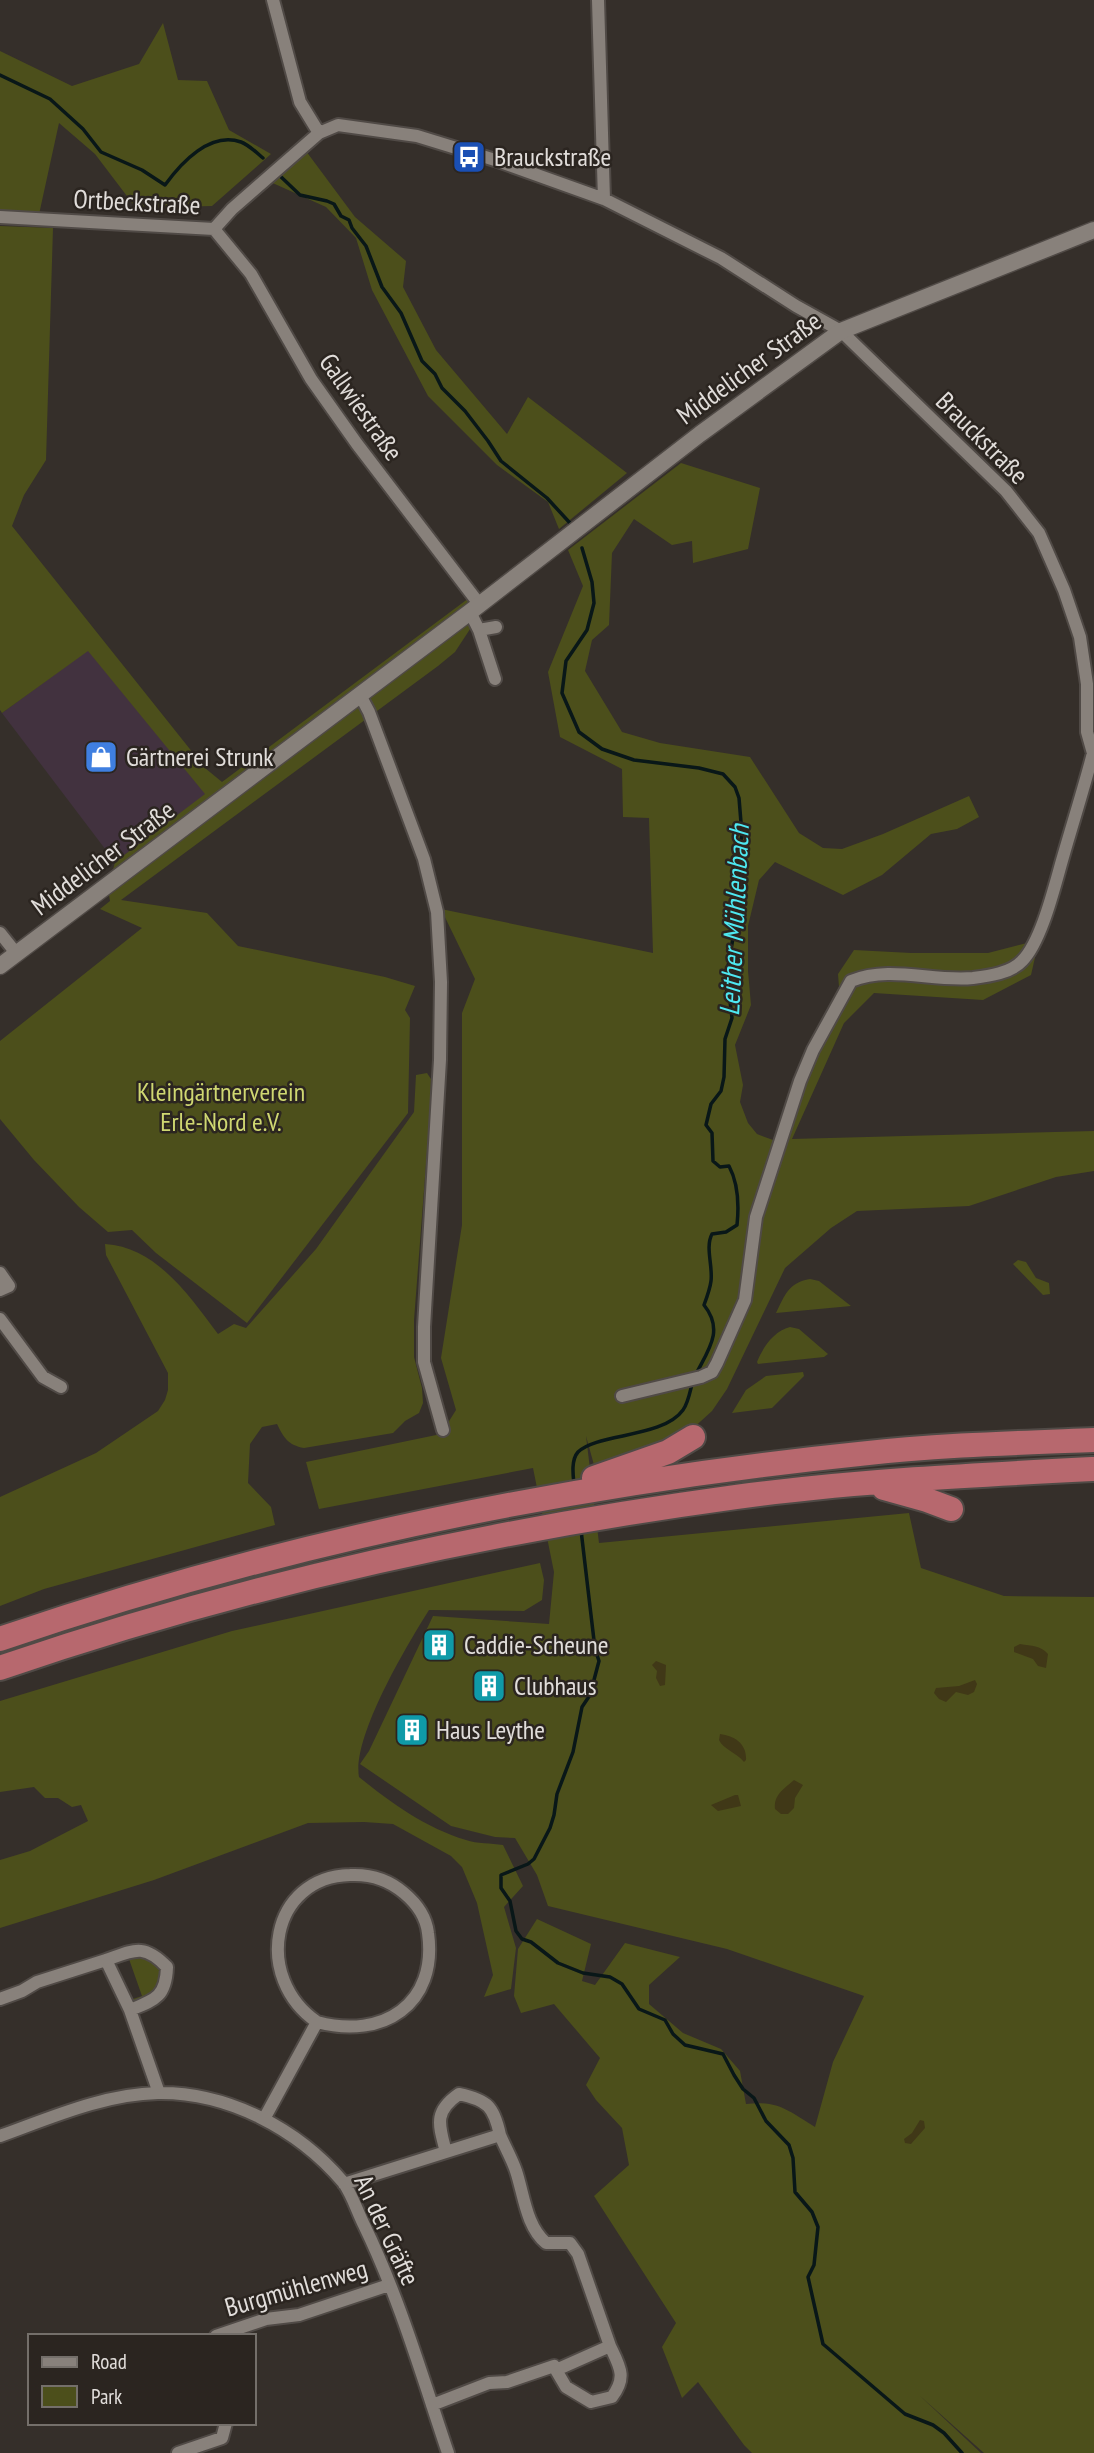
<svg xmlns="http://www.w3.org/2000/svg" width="1094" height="2453" viewBox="0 0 1094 2453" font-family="'PT Sans Narrow',sans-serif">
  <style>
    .commercial { fill: #42323f }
    .green { fill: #4c4f1b }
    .sand { fill: #403817 }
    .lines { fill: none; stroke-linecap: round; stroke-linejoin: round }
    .stream { stroke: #091718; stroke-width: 3.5 }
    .minor-casing { stroke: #504a46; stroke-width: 16 }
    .tertiary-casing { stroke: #504a46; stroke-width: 19 }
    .motorway-casing { stroke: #504a46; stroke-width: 28 }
    .minor { stroke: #88817b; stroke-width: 12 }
    .tertiary { stroke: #88817b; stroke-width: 16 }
    .motorway { stroke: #b7686e; stroke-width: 24 }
    .labels { text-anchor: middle; stroke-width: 5; stroke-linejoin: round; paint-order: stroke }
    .poi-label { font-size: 26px; fill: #e1ddda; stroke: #2b2520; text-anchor: start }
    .street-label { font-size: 26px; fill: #e1ddda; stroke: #2b2520 }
    .park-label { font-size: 26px; fill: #cfd771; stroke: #2b2520 }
    .water-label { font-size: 28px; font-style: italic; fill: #4ee8f1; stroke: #2b2520 }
  </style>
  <rect width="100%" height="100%" fill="#352f2a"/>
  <path class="commercial" d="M88,650l118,144 -91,68 -113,-149z"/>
  <path class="green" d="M163,23l15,57 29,1 22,49 42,24 -59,52 -76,2 -41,-54 -36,-31 -21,96 -38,-2v-166l72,35 67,-22z
    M303,147l52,70 51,44 -3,26 33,63 71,84 21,-37 99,76 -68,56 -11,-27 -51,-37 -69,-69 -56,-106 -16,-52 -30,-31 -60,-27z
    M0,226l53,2 -7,232 -22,35 -12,31 193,242 17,14 247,-184 7,22 -21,32 -17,14 -317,234 86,13 31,33 147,31 30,9 -10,24 5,8 -2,95 -161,210 -91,-70 -24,-23 -24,2 -29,-25 -45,-47 -34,-41v-78l142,-113 -42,-19 10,-8 -2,-12 7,-27 90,-68 -117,-143 -86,62 -2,-3z
    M681,463l79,25 -12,61 -55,14 -1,-22 -20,4 -38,-26 -22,34 -3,72 -17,15 -7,31 37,61 38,11 90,14 49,76 24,15 19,1 41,-15 86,-38 10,21 -22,12 -26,5 -49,41 -39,20 -68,-33 -16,18 -11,46v45l3,34 -16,40 8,40 -3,17 8,21 9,11 16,6 21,-63 45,-90 -1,-13 16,-24 57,3h77l51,-13 -8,35 -48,25 -109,-7 -30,30 -52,116 302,-8v40l-38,6 -87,29 -112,5 -26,17 -46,40 -58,121 -15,22 -22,20 -96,34 -8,-29 13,107 310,-30 12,55 83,28 90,1v856h-110l-65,-58 62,58h-229l-8,-8 -46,-63 -16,16 -20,-51 14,-24 -82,-127 35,-31 -7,-37 -26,-28 -10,-15 14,-27 -46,-54 -33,9 -7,-17 4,-47 19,-30 54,25 -9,37 13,4 30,-42 55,14 -31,28v19l34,29 38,16 19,22 6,33c32,-4 43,7 69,23l18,-65 31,-66 -137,-47 -179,-43 -11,-31 -22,-37 -20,-1 -44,-11 -91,-62 9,-13 64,-135 116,8 5,-52 -21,-104 -214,41 -13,-47 135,-28 15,-24 -15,-52 21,-133v-212l13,-34 -34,-70 212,44 -4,-135 -26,-1 -1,-48 -62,-32 -12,-65 35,-86 -15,-36z
    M427,1073l4,6 -1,33 -16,208v37l8,31 1,15 -4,10 -14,8 -12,12 -89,15c-16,-3 -20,-10 -27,-24l-15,3 -12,17 -2,39 23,24 4,18 -231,64 -44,17v-109l96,-44 62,-42 7,-11 3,-10v-17l-62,-118 -1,-11c52,3 85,53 113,90l16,-10 12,4 70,-79 98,-137 2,-37z
    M1018,1260l8,2 10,16 13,5 1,11 -7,1 -30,-31z
    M810,1279l9,2 32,25 -75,7c9,-18 12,-30 34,-34z
    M790,1327l9,2 29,25 -4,3 -66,7 -1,-2c6,-15 17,-31 33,-35z
    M803,1372l1,4 -32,32 -40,5 14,-23 20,-14z
    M540,1563l4,17 -2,20 -18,11 -95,-1c-22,35 -77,127 -70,167 32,26 67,51 107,63 11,4 25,3 37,5l20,41 -19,21 12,41 -5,41 -27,8 9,-22 -16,-72 -15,-36 -11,-11 -58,-32 -29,-2 -56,1 -154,57 -154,48v-68l30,-9 58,-30 -7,-16 -9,2 -14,-9h-13l-11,-11 -34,5v-91l232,-70z
    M140,1954l17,10c11,23 -5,31 -23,38l-1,-3 9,-3 -13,-37 -10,3v-3z"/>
  <path class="sand" d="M1020,1644c12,2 20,1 28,10l-2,14 -8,-2 -5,-7 -19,-7v-5z
    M656,1661l10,4 -1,20 -5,1 -4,-8 1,-7 -5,-6z
    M975,1680l2,4 -3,8 -6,3 -12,-3 -10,10 -7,-3 -5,-6 2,-5 23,-2z
    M720,1734c15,2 27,10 26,26l-2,2c-7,-9 -21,-13 -25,-22z
    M794,1780l9,5 -8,13 -1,10 -6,6h-7l-6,-5c-2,-14 9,-20 19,-29z
    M735,1795h3l3,11 -23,5 -7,-6z
    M920,2120l4,1 1,7 -14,16 -6,-1 -1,-4 8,-6z"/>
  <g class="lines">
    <path class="stream" d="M0,75l50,24 33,30 18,23 41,18 23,15c16,-22 45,-54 76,-43 8,3 16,11 22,16
      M278,174l22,21 27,6 7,3 7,12 8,4 3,8 14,18 16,41 19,26 21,48 13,13 7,14 23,23 23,30 13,20 46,37 23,25
      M582,548l10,34 2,21 -7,27 -21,31 -4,32 17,39 23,17 32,11 65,8 24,6 12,13 4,11 3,37 -6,30 -3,73 -8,46 5,17 2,17 -7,21 -1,38 -3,14 -10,13 -5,21 6,8 1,28 7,6 9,-1c9,17 10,40 8,59l-11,7 -14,2c-7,13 1,32 -1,47 -1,8 -4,16 -7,24 20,25 5,44 -8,69
      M574,1484c-1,-9 -3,-24 4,-32 19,-19 85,-14 105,-42 5,-7 7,-18 9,-26
      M581,1530l14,119 4,12 -9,34 -8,12 -9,45 -16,42 -3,21 -4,13 -16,31 -6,5 -27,11v13l9,13 6,30 6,8 9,3 27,21 25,10 27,4 12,7 17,25 26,11 8,14 12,11 38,9 11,21 9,14 11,9 12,23 23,24 4,13 2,34 17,20 6,15 -4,38 -6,12 15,67 82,70 28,11 11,8 18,20"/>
    <defs>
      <path id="minor" d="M273,0l27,102 19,31
        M598,0l6,199
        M0,217l214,12
        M214,229l18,-20 87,-76 19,-8 79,11 78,24 109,39 117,59 75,48 45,25 165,160 33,42 25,57 16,47 7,47v48l7,25
        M214,229l37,45 60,105 46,65 123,161
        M470,612l9,18 16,49
        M479,630l17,-3
        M360,695l9,17 55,147 13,53 4,70 -1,78 -16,267v35l19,68
        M0,933l16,20
        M0,1273l9,13 -9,4
        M0,1319l43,58 18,10
        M622,1396l79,-19 11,-5 5,-9 28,-63 11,-83 44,-136 13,-31 38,-69c40,-16 80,1 122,-3 16,-2 38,-5 49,-17 20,-20 33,-77 41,-104 10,-35 21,-69 30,-104
        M106,1960c28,-10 38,-17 61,7 -1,30 -12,33 -37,43
        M0,1999l22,-8 15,-9 69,-22 24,50 29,83
        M264,2119l53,-97c66,18 121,-18 111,-89 -2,-17 -12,-30 -24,-40 -16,-14 -34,-19 -54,-18 -80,2 -97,103 -33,147
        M0,2136c50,-18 104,-42 158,-43 70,-1 140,36 185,89 9,12 14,29 21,43 35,72 58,151 84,228
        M446,2152c-7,-27 -13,-40 13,-58 29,6 35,13 41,41
        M344,2184l156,-49c5,12 12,24 16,36 8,24 10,55 30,72h24l8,11 32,92 -54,24 -2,-4 -47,16 -18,1 -57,22
        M216,2336l50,-17 33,-4 90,-30
        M556,2370l10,17 25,15 21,-5c15,-20 8,-30 -2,-51
        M178,2453l44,-15 4,-15"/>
      <path id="tertiary" d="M0,966l470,-354 230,-178 141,-103 253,-101"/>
      <path id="motorway" d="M594,1478l74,-26 25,-15
        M884,1488l43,12 24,9
        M0,1639c278,-95 566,-155 859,-185 78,-9 157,-11 235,-14
        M0,1668c239,-82 486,-137 736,-171 119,-16 239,-22 358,-28"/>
    </defs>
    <use href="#minor" class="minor-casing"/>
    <use href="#tertiary" class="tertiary-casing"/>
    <use href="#motorway" class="motorway-casing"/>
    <use href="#minor" class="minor"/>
    <use href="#tertiary" class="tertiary"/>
    <use href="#motorway" class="motorway"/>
  </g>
  <defs>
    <symbol id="bus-square" viewBox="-11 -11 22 22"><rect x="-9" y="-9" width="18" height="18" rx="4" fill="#1a4fb4" stroke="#2b2520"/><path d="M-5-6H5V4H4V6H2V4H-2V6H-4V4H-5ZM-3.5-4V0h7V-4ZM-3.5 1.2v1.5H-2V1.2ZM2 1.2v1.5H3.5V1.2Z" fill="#fff"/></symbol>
    <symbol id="shop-square" viewBox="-11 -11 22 22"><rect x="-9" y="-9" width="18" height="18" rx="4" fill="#3f7fe0" stroke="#2b2520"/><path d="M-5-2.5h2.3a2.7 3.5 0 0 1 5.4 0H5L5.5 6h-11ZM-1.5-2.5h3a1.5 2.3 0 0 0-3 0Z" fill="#fff"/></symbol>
    <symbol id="building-square" viewBox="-11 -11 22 22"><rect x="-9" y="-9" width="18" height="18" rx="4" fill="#0f9aa8" stroke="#2b2520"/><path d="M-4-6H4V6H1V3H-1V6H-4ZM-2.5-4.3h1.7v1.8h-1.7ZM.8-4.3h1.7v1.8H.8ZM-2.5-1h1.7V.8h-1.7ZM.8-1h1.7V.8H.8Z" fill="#fff"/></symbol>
  </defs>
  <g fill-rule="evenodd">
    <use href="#bus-square" x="450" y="138" width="38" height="38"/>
    <use href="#shop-square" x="82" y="738" width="38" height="38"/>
    <use href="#building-square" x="420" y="1626" width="38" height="38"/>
    <use href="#building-square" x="470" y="1667" width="38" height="38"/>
    <use href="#building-square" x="393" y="1711" width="38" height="38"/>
  </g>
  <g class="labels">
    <g class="poi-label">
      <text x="494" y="166">Brauckstraße</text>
      <text x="126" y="766">Gärtnerei Strunk</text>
      <text x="464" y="1654">Caddie-Scheune</text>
      <text x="514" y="1695">Clubhaus</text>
      <text x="436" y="1739">Haus Leythe</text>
    </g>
    <g class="street-label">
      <text transform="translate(137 202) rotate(3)" y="9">Ortbeckstraße</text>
      <text transform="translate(749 368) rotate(-36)" y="9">Middelicher Straße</text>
      <text transform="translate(361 407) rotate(55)" y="9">Gallwiestraße</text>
      <text transform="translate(982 438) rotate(45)" y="9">Brauckstraße</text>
      <text transform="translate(103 858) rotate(-37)" y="9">Middelicher Straße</text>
      <text transform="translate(387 2230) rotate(65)" y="9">An der Gräfte</text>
      <text transform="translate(296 2288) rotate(-16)" y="9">Burgmühlenweg</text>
    </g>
    <g class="park-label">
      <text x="221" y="1101">Kleingärtnerverein<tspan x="221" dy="30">Erle-Nord e.V.</tspan></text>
    </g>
    <g class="water-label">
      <text transform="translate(734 920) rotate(-87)" y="10">Leither Mühlenbach</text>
    </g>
  </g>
  <rect x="28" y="2334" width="228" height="91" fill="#2b2520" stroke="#746f6a" stroke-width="2"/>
  <rect x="42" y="2357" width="35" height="10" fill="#88817b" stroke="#746f6a" stroke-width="2"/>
  <text x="91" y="2369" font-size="21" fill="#e1ddda">Road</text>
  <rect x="42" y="2386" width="35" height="21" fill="#4c4f1b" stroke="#746f6a" stroke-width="2"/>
  <text x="91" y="2404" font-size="21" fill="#e1ddda">Park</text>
</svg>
